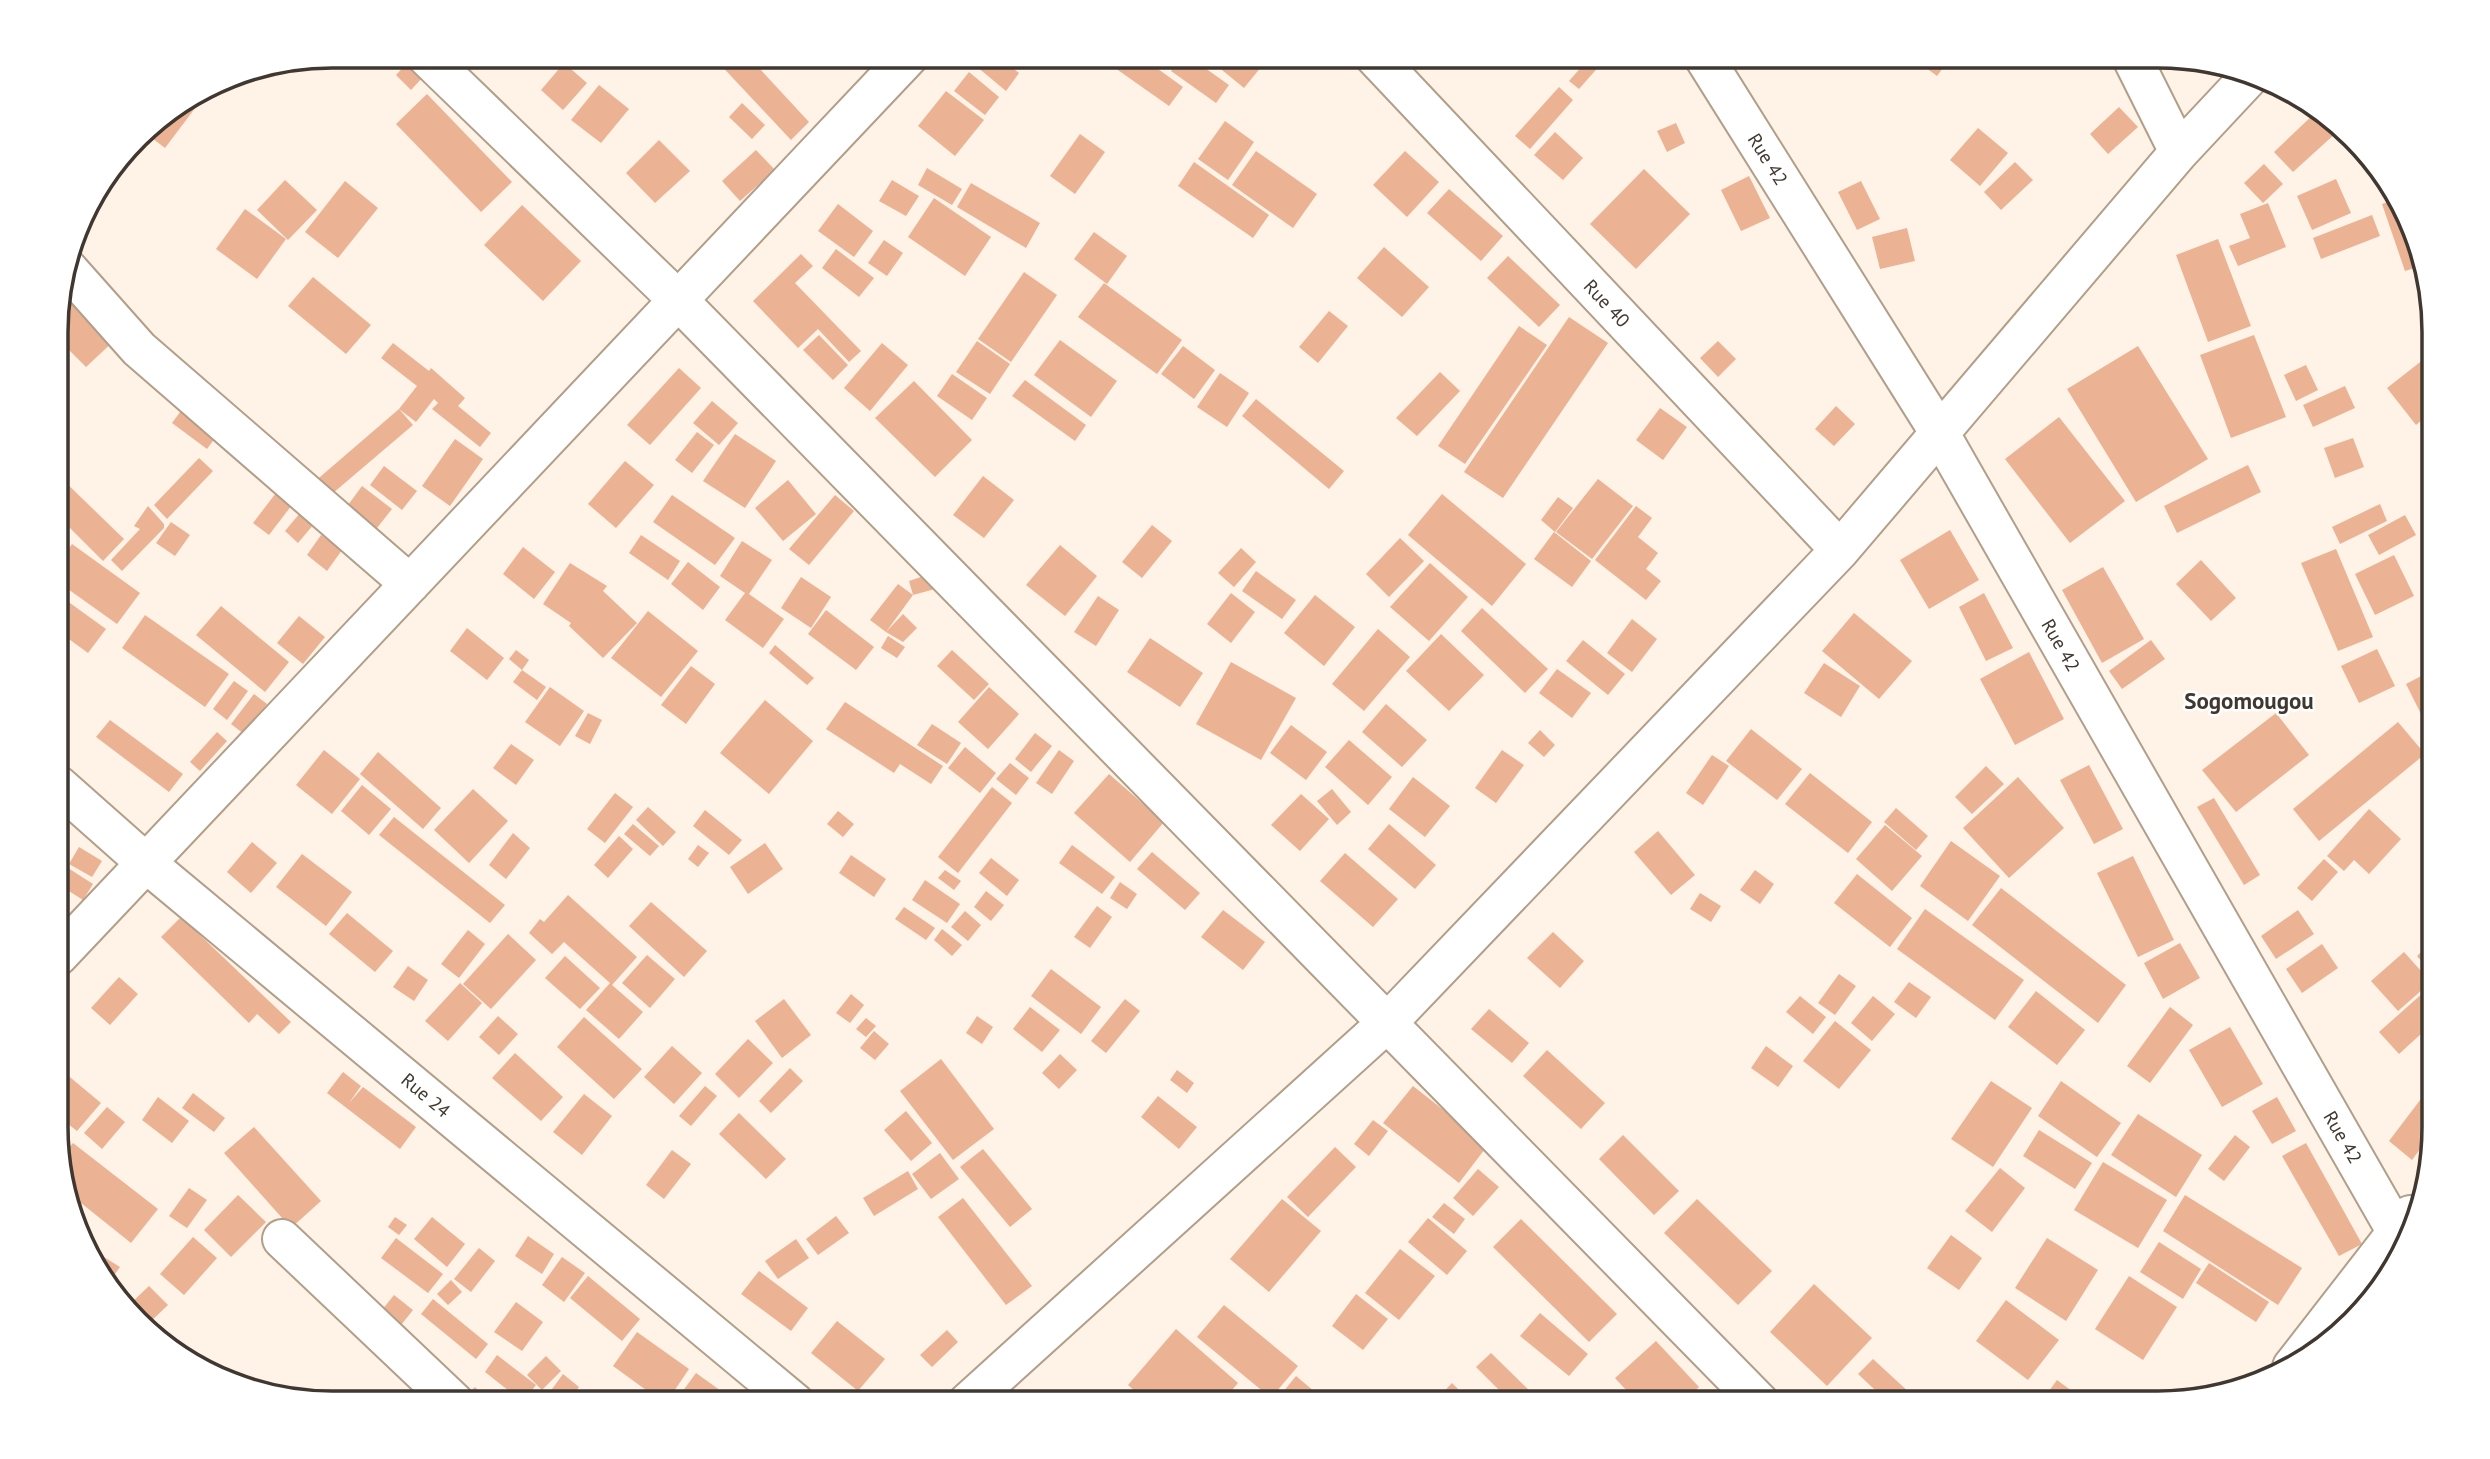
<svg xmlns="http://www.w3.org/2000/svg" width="2490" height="1459" viewBox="0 0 2490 1459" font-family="'PT Sans',sans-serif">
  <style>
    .building { fill: #ecb294 }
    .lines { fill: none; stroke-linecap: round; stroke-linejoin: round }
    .minor-casing { stroke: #b19f8a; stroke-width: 42 }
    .minor { stroke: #fff; stroke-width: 38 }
    .labels { text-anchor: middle; stroke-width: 5; stroke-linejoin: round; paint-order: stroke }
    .street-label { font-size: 19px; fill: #403830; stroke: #fff }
    .quarter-label { font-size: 23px; font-weight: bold; fill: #403830; stroke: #fff }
    .rim { fill: none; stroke: #403830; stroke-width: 3.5 }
  </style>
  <rect width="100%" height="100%" fill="#fef3e6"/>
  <path class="building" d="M720,56h28l61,66 -18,18 -75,-80z
    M984,56h14l21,17 -13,18 -30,-25z
    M1098,56h42l43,31 -14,19z
    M1181,56h7l41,29 -13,18 -45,-32z
    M1205,56h65l-26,32z
    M1591,56l10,8 -22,25 -10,-8z
    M1609,56h21l1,1 -10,11z
    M1927,56h22l2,1 -14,19 -16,-12z
    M409,61l15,15 -13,14 -15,-15z
    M564,63l23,20 -24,27 -22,-20z
    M969,72l30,25 -14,18 -31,-24z
    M599,85l30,24 -28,34 -30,-23z
    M211,87l-46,61 -21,-16 6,-7z
    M1559,87l14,13 -43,49 -15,-13z
    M946,91l38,29 -29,36 -37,-30z
    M427,94l85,88 -31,30 -85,-88z
    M742,103l23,22 -13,14 -23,-22z
    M2119,107l19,20 -30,27 -18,-20z
    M2316,112l21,20 -44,40 -19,-20z
    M1225,121l29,21 -26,38 -30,-21z
    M1676,123l9,20 -18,9 -10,-21z
    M1978,128l30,25 -28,33 -30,-26z
    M1555,132l28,26 -20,22 -29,-25z
    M1080,134l25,18 -30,42 -25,-18z
    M139,139l7,8 -41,39 -1,-1z
    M659,140l31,31 -35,32 -29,-30z
    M756,150l19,20 -35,31 -18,-20z
    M1256,151l61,43 -24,34 -61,-43z
    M1405,151l34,31 -32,35 -34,-32z
    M1194,162l75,53 -16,23 -75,-52z
    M2015,162l18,18 -32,30 -17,-18z
    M2264,164l19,20 -20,19 -19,-20z
    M927,168l35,21 -10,16 -34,-20z
    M1644,169l46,45 -54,55 -46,-45z
    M1749,176l21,42 -29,13 -20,-41z
    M2336,179l15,34 -39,17 -15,-34z
    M285,180l32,30 -29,30 -31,-30z
    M892,180l27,16 -13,20 -27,-15z
    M345,181l33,27 -40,50 -33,-26z
    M1861,181l19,38 -23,11 -19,-38z
    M971,183l69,40 -14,25 -69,-41z
    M1449,189l54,47 -22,25 -54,-48z
    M934,198l57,39 -26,39 -57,-39z
    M2397,199l22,45 5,21 -19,6 -23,-67z
    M2268,203l18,44 -48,19 -9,-20 21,-8 -10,-24z
    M838,204l35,27 -19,26 -36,-26z
    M522,205l59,56 -38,40 -59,-56z
    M245,209l41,30 -29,40 -41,-30z
    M2372,215l8,21 -59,23 -8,-21z
    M1907,228l8,33 -35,8 -8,-32z
    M1094,232l33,24 -20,28 -33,-25z
    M2218,239l33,87 -43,16 -32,-87z
    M884,240l19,13 -16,23 -19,-13z
    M1384,247l45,40 -27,30 -45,-39z
    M836,249l38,29 -15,19 -37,-29z
    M801,254l12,12 -18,17 66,68 -12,11 -31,-33 -20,19 -45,-47z
    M1508,256l52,49 -21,22 -52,-49z
    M1024,272l33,23 -46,67 -33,-23z
    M313,277l58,48 -25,29 -58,-48z
    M1104,283l78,57 -25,34 -79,-57z
    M71,293l45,46 -30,28 -28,-28v-34z
    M1329,311l19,15 -30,37 -19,-16z
    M1569,317l39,26 -105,155 -39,-26z
    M1519,326l28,19 -82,119 -27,-18z
    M819,335l29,30 -15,15 -30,-30z
    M2254,335l32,82 -55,21 -31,-83z
    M1060,340l57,41 -26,36 -57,-42z
    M977,341l33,23 -20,30 -34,-22z
    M1718,341l18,18 -18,18 -18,-19z
    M393,343l36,28 2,-3 34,30 -7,8 33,27 -11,14 -48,-38 6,-6 -4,-4 -18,23 -17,-13 18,-23 -36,-28z
    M882,343l26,22 -38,46 -26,-23z
    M1183,346l32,24 -21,29 -33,-25z
    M2138,346l70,113 -72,43 -69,-113z
    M2433,352v59l-17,14 -29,-37z
    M2306,365l12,25 -22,11 -12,-26z
    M679,368l22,20 -51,57 -23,-20z
    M1440,372l20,19 -43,45 -21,-18z
    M1220,373l29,20 -22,34 -30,-20z
    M952,374l35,24 -15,22 -35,-24z
    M1025,380l61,45 -11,16 -63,-45z
    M914,381l58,59 -37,37 -60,-59z
    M2345,386l10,22 -42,19 -10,-22z
    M1256,399l88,72 -15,18 -87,-73z
    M712,401l26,22 -19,22 -26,-22z
    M186,404l35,26 -14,19 -35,-26z
    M1836,406l19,18 -21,22 -19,-17z
    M1660,408l27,19 -24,33 -27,-20z
    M399,409l14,16 -87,74 -13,-16z
    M2059,417l66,84 -55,42 -65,-84z
    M697,432l17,13 -22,28 -17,-13z
    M735,434l41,27 -31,47 -42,-27z
    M2353,438l11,29 -29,11 -11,-30z
    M455,439l28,20 -33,47 -28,-20z
    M199,458l14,13 -46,48 -13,-14z
    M625,461l29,24 -38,43 -28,-24z
    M2248,465l13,27 -84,41 -13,-27z
    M384,466l33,25 -15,19 -32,-25z
    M58,475l66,64 -21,22 -45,-45z
    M983,476l31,24 -30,38 -31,-23z
    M1598,479l35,27 -41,53 -36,-27z
    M788,480l28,34 -33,27 -28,-33z
    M362,486l30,23 -23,29 -29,-22z
    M279,489l16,12 -26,34 -16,-12z
    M1442,494l84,70 -34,42 -84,-71z
    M672,495l63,43 -20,27 -62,-43z
    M835,495l19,16 -45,54 -20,-16z
    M1558,497l15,11 -18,24 -14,-12z
    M2380,504l7,17 -47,23 -8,-17z
    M148,506l16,18v4l-42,43 -11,-11 29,-31 -6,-3z
    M1636,506l16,12 -14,19 20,16 -12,16 15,12 -15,19 -51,-40z
    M300,513l14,11 -16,19 -13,-12z
    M2405,515l11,20 -37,20 -11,-20z
    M171,522l19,13 -15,21 -19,-13z
    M1152,525l20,16 -30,37 -20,-16z
    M1950,530l29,50 -50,29 -29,-49z
    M1554,532l37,29 -19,26 -38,-28z
    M321,535l21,15 -15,21 -20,-16z
    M641,535l39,26 -12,19 -39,-27z
    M1400,538l24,23 -35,36 -23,-23z
    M742,541l30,19 -23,34 35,25 -21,29 -38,-28 20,-27 -25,-17z
    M72,544l68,49 -23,31 -59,-42v-18z
    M1060,545l37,31 -32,40 -39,-31z
    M523,547l32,25 -21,27 -31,-25z
    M1241,548l15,14 -22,25 -16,-14z
    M2336,549l37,88 -35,14 -37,-88z
    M2394,555l20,41 -39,19 -20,-41z
    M2201,560l35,38 -25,23 -35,-37z
    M688,562l32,25 -17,23 -32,-26z
    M570,563l37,23 -4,5 34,32 -34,35 -34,-32 2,-3 -28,-19z
    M1430,563l38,34 -39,44 -39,-34z
    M2103,567l41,72 -42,24 -40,-73z
    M1256,571l40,29 -14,19 -40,-28z
    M930,574l5,15 -22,6 -4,-14z
    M801,577l30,20 -20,31 -30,-20z
    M898,584l15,11 -27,37 -16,-12z
    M1231,593l24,19 -24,31 -24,-19z
    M1984,593l29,55 -27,13 -27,-54z
    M1315,595l40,32 -31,39 -40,-33z
    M1098,596l21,14 -23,36 -22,-14z
    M63,598l43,31 -18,24 -30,-22v-25z
    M221,606l68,56 -24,30 -69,-57z
    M1482,608l66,61 -23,24 -64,-62z
    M826,610l48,37 -18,23 -48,-36z
    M648,611l50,40 -37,46 -50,-39z
    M1854,613l58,48 -33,38 -57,-48z
    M903,614l14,14 -14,14 -17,-10z
    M145,615l84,59 -24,33 -83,-59z
    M299,616l26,21 -22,27 -26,-21z
    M1632,619l25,20 -25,33 -25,-19z
    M467,628l37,30 -17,22 -37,-29z
    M1378,629l32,28 -46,54 -32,-27z
    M1441,634l43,41 -35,36 -43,-40z
    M888,636l17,11 -8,11 -16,-10z
    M1150,638l53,35 -23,34 -53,-35z
    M1583,640l42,34 -17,21 -42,-34z
    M2151,640l14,19 -43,30 -13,-18z
    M775,645l39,33 -7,7 -38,-32z
    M2377,649l18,37 -36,17 -18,-37z
    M516,650l13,10 -7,10 -13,-11z
    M952,650l37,34 -15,16 -37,-34z
    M2029,652l35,67 -49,26 -35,-66z
    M1231,662l65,36 -35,62 -65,-36z
    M1824,663l36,23 -19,31 -37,-24z
    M691,666l24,18 -29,40 -25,-19z
    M1557,669l34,24 -19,25 -33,-25z
    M522,670l24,17 -9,13 -24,-18z
    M2429,672l4,9v57l-27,-54z
    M234,681l14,10 -21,29 -14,-11z
    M550,687l34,24 -24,35 -35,-24z
    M989,687l30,27 -31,35 -30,-27z
    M254,694l13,10 -23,30 -13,-10z
    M765,700l48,41 -44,53 -49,-41z
    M845,702l98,64 -12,18 -31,-20 -6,9 -68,-44z
    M1386,704l41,36 -25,27 -40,-35z
    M588,713l14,7 -12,24 -15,-8z
    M2276,713l33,42 -73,57 -34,-42z
    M110,720l73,54 -14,18 -73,-55z
    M2398,722l27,32 -106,87 -26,-32z
    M932,724l29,19 -14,21 -30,-19z
    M1291,725l36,27 -21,28 -36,-27z
    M1751,729l51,40 -25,31 -51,-39z
    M1540,730l15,15 -11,12 -16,-14z
    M217,732l10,9 -27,30 -10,-9z
    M1035,733l17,13 -21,26 -16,-13z
    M1349,740l43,37 -24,28 -43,-38z
    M511,744l23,16 -18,25 -23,-17z
    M965,747l31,26 -16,20 -32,-25z
    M324,750l36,29 -28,35 -36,-29z
    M1059,750l15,11 -22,33 -16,-11z
    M1502,750l22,15 -28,38 -21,-15z
    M378,752l63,56 -18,21 -63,-55z
    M1712,755l17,11 -26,39 -17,-12z
    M1010,763l19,15 -13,17 -20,-16z
    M2089,765l34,64 -29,15 -34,-64z
    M1986,766l18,18 -32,30 -17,-17z
    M1810,773l62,49 -24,31 -63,-49z
    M1109,774l55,48 -34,40 -56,-49z
    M1413,777l37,29 -25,31 -36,-28z
    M2018,777l46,51 -55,50 -46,-50z
    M362,785l29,24 -22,26 -28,-24z
    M992,787l20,16 -54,70 -20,-16z
    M473,789l35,32 -39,42 -35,-33z
    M1332,789l19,23 -14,13 -20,-24z
    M615,793l18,14 -28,36 -18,-14z
    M1301,794l28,25 -29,32 -29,-26z
    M2214,798l46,77 -16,10 -47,-78z
    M648,807l28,25 -13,14 -27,-26z
    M1896,808l32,28 -12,14 -32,-28z
    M2369,809l32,30 -32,35 -15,-14 -10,11 -17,-15z
    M705,810l37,30 -13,15 -36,-29z
    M838,811l16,13 -11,13 -16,-13z
    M394,817l111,88 -15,18 -111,-88z
    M633,824l26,22 -9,10 -26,-22z
    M1389,824l47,41 -21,24 -47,-40z
    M1885,825l37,31 -30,35 -36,-32z
    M1658,831l37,44 -24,20 -37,-43z
    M513,833l17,15 -24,31 -17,-14z
    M619,836l14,13 -25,29 -14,-13z
    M1951,841l49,35 -32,45 -48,-35z
    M252,842l25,21 -26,30 -24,-21z
    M765,843l18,26 -35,25 -18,-27z
    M698,845l11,8 -11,14 -10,-8z
    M1072,845l43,32 -13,17 -43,-31z
    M79,847l23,14 -10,16 -23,-13z
    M1152,852l48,41 -15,17 -48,-41z
    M1345,853l53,46 -25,28 -53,-46z
    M302,854l50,38 -26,34 -50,-39z
    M851,855l35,24 -12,18 -35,-24z
    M2133,856l41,84 -36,17 -41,-84z
    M991,858l28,22 -12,16 -28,-23z
    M2324,859l14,13 -26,29 -15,-13z
    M68,868l25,16 -10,16 -25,-16z
    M945,870l16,11 -7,9 -16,-12z
    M1755,870l19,14 -14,20 -20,-14z
    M1857,874l55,44 -22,29 -56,-44z
    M925,880l35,24 -13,19 -35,-23z
    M1120,882l17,12 -10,15 -17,-11z
    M2001,888l125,97 -28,38 -126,-98z
    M986,891l18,14 -13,16 -17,-14z
    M1700,893l21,13 -10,16 -21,-13z
    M568,895l69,62 -25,28 31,27 -24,27 -33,-29 24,-27 -46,-41 -12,12 -23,-21 11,-14 4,3z
    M651,902l56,49 -23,26 -55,-51z
    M1097,906l15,11 -22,31 -16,-11z
    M904,907l31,21 -9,12 -31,-21z
    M1925,909l99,71 -29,40 -98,-71z
    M1223,910l42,32 -22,28 -42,-33z
    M2298,910l16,24 -38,25 -15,-23z
    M965,911l16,14 -13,16 -17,-14z
    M347,913l46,38 -18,21 -46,-38z
    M181,917l110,105 -12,12 -22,-20 -8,9 -88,-86z
    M942,929l20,16 -10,11 -18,-16z
    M468,930l17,14 -26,34 -18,-14z
    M1553,932l31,29 -24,27 -33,-30z
    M508,934l28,26 -45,49 -28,-25z
    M2433,941v34l-16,-19z
    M2180,943l20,35 -37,21 -19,-36z
    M2322,944l16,24 -36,25 -16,-24z
    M2404,952l27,30 -33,29 -27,-30z
    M647,955l28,24 -25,29 -28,-25z
    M565,956l35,32 -20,21 -35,-31z
    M408,966l20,14 -14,21 -21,-14z
    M1051,969l50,38 -20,27 -50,-38z
    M1839,974l17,12 -21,29 -17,-12z
    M119,977l19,17 -28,31 -19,-17z
    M1909,982l22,15 -15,21 -22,-16z
    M460,983l22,20 -34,38 -23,-20z
    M2433,984v39l-34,31 -20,-22z
    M2036,991l49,39 -28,35 -49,-38z
    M851,994l13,11 -14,18 -14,-10z
    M1800,996l26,21 -13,17 -27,-22z
    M1873,996l22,18 -23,27 -21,-18z
    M784,999l27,36 -29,23 -27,-37z
    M1125,999l15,12 -34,42 -15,-12z
    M1030,1007l30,23 -18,22 -29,-23z
    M2170,1007l23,18 -43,58 -23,-17z
    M1489,1009l40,34 -17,20 -41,-34z
    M498,1016l20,18 -19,21 -20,-18z
    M977,1016l16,11 -11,17 -16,-11z
    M584,1017l58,52 -28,30 -57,-52z
    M866,1018l10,8 -10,11 -10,-8z
    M1835,1021l36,29 -32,39 -36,-28z
    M2230,1027l33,57 -41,23 -33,-57z
    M874,1031l15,13 -14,16 -15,-12z
    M748,1039l25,24 -34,35 -24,-24z
    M672,1046l30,27 -28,31 -30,-27z
    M1766,1046l27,20 -15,21 -27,-19z
    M1547,1050l58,53 -24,26 -58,-53z
    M515,1053l48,44 -22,24 -49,-43z
    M1060,1054l17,16 -18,19 -17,-16z
    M941,1059l53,70 -41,31 -53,-69z
    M790,1068l13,13 -32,32 -12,-12z
    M1177,1070l17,13 -7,10 -17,-13z
    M343,1072l18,14 -12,17 14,-16 53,40 -16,22 -73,-56z
    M65,1073l36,30 -24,28 -19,-15v-35z
    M1991,1081l41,27 -39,59 -42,-28z
    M2061,1081l60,42 -24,34 -59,-41z
    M2433,1083v49l-21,28 -23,-19z
    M705,1086l12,10 -26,30 -12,-10z
    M1413,1086l75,59 -29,38 -76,-60z
    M193,1093l32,25 -11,14 -32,-24z
    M584,1094l28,22 -30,39 -29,-23z
    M1158,1096l39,31 -18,22 -38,-32z
    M158,1097l31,24 -17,22 -30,-23z
    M2277,1097l19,34 -24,13 -20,-33z
    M107,1107l18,15 -23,27 -18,-16z
    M906,1111l26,32 -21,18 -27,-31z
    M739,1113l47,46 -20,20 -47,-45z
    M2138,1114l64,41 -26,42 -65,-42z
    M1373,1120l15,11 -19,25 -15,-12z
    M254,1127l67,74 -30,27 -67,-75z
    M2039,1130l53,33 -17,26 -52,-33z
    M1623,1135l56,56 -25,24 -55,-56z
    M2235,1135l15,12 -26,34 -16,-12z
    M73,1143l85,66 -27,34 -60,-48 -13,-34z
    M2306,1143l56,101 -23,12 -57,-100z
    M1335,1147l21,20 -48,50 -21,-20z
    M983,1149l49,60 -22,18 -50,-60z
    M672,1150l19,14 -27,35 -18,-14z
    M940,1153l19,26 -28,20 -19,-25z
    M2103,1162l64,38 -29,48 -64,-38z
    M2000,1168l25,20 -33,44 -27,-21z
    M1478,1169l21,18 -26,29 -20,-18z
    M908,1171l10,18 -44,27 -11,-18z
    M189,1188l18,12 -20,28 -18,-12z
    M238,1195l28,27 -35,35 -27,-27z
    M2185,1195l117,73 -24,37 -115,-74z
    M963,1198l69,88 -26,19 -68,-88z
    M1282,1199l39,32 -52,61 -39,-33z
    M1697,1199l75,72 -34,34 -74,-72z
    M1444,1203l21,16 -11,15 -22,-17z
    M836,1216l13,17 -31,22 -12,-16z
    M395,1217l12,8 -8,10 -11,-8z
    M432,1217l33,27 -18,23 -33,-28z
    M1428,1218l39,33 -20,24 -39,-33z
    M1521,1219l96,95 -28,28 -96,-95z
    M1951,1235l31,23 -23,32 -32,-22z
    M528,1236l26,18 -12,20 -27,-18z
    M193,1237l24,21 -33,37 -24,-21z
    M396,1238l47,36 -15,19 -47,-35z
    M2047,1238l51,32 -32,51 -51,-33z
    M796,1239l13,19 -31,21 -13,-18z
    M2159,1242l42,27 -18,30 -43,-27z
    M479,1248l16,13 -24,31 -17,-13z
    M1400,1249l35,27 -36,44 -34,-27z
    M104,1257l16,10 -10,14 -9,-6 -3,-8z
    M562,1257l23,16 -21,29 -22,-17z
    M2209,1263l60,39 -13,20 -60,-39z
    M759,1271l49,37 -17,23 -50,-37z
    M588,1276l52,43 -18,22 -52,-43z
    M2129,1276l48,31 -34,53 -48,-31z
    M451,1280l11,12 -14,13 -11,-11z
    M1814,1284l58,54 -45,48 -57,-54z
    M149,1286l19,19 -19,18 -20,-18z
    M1356,1294l32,25 -25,31 -31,-24z
    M394,1295l19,15 -20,25 -19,-15z
    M433,1299l55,45 -12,15 -55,-45z
    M2006,1300l53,40 -31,40 -52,-39z
    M516,1302l27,20 -21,29 -28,-19z
    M1224,1305l74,61 -27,32 -74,-61z
    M1540,1313l48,41 -19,22 -49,-40z
    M837,1321l48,38 -27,32 -47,-38z
    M1176,1329l62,54 -17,20h-73l-20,-18z
    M947,1330l11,12 -26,25 -12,-12z
    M637,1332l52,37 -23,34h-23l-4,-3 7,-10 -33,-24z
    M1656,1341l43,46 -16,16h-45l-23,-25z
    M1491,1353l48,47 -3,3h-24l-36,-36z
    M497,1355l39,30 -13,17 -38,-30z
    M546,1356l15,15 -19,19 -15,-15z
    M1873,1359l38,35 -7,9h-15l-31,-29z
    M696,1373l42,30h-64z
    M563,1374l16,13 -11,16h-12l-9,-7z
    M1296,1376l32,27h-54z
    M2057,1380l30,22h-46z
    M1452,1383l20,20h-39z
    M475,1387l13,14 -3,2h-24l-1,-2z"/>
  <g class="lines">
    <defs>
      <path id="minor" d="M426,56l253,245 1081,1102
        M1374,56l466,494
        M1703,56l236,376 464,811
        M2131,56l48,96
        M67,268l72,81 271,235
        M58,785l88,78 649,540
        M58,956l851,-900
        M282,1239l173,164
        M2292,1367l118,-152
        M967,1403l421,-381 452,-472 339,-398 72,-77"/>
    </defs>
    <use href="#minor" class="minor-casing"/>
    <use href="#minor" class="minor"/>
  </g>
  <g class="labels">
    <g class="street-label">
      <text transform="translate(1768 159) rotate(58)" y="7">Rue 42</text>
      <text transform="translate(1607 303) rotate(47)" y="7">Rue 40</text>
      <text transform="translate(2061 645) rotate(60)" y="7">Rue 42</text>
      <text transform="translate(426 1095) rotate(40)" y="7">Rue 24</text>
      <text transform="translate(2343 1137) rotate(60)" y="7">Rue 42</text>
    </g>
    <g class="quarter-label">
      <text x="2249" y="709">Sogomougou</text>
    </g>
  </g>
  <path d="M0 0H2490V1459H0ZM332 68H2158A264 264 0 0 1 2422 332V1127A264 264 0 0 1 2158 1391H332A264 264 0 0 1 68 1127V332A264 264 0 0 1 332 68Z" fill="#fff" fill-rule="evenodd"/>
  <path class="rim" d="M332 68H2158A264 264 0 0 1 2422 332V1127A264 264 0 0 1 2158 1391H332A264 264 0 0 1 68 1127V332A264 264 0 0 1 332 68Z"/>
</svg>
